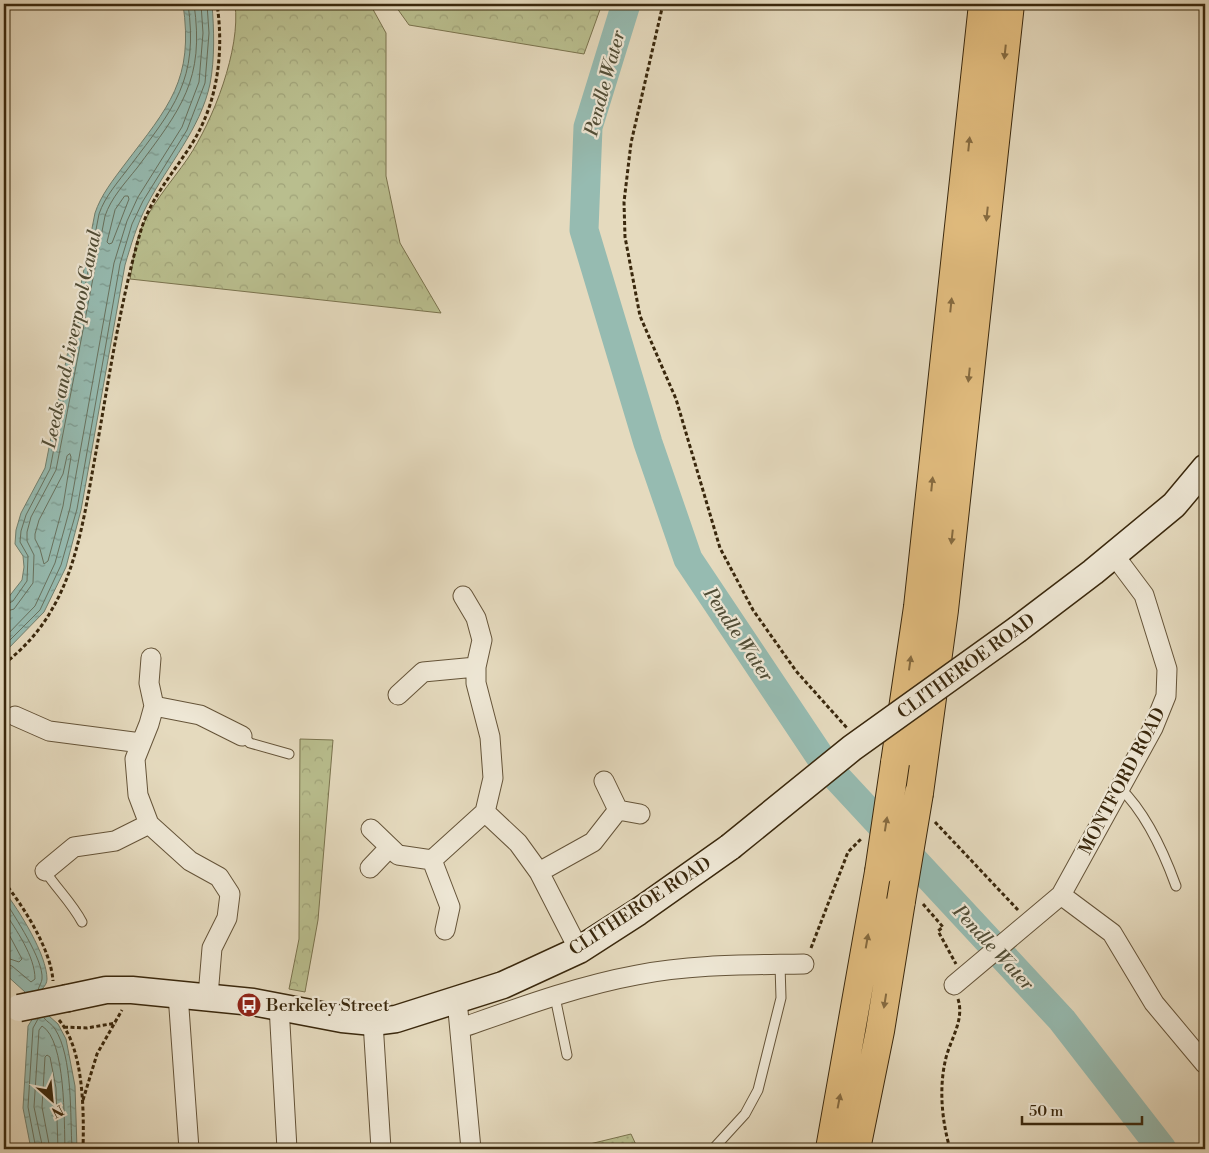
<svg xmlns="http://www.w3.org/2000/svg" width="1209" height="1153" viewBox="0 0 1209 1153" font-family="'Libre Bodoni',serif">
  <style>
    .forest { fill: url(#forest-crowns); stroke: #7a734e }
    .park { fill: url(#park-dots); stroke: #7a734e }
    .water { fill: url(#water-ripples); stroke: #71806f }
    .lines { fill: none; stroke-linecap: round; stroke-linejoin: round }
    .shore { stroke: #68725f; stroke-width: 1 }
    .river { stroke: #96bbb1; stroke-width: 29 }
    .service-casing { stroke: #655439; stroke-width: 11 }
    .minor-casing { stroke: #655439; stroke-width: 21 }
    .secondary-casing { stroke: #3a280d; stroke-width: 29 }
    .motorway-casing { stroke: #3a280d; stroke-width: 30 }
    .path { stroke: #3a280d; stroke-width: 3; stroke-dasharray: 4 2.5; stroke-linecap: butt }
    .service { stroke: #eee7d5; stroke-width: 9 }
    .minor { stroke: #eee7d5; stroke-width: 19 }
    .secondary { stroke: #eee7d5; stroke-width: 26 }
    .motorway { stroke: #e2bd7f; stroke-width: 28 }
    .secondary-bridge-casing { stroke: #3a280d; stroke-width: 29; stroke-linecap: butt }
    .motorway-bridge-casing { stroke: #3a280d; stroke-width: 30; stroke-linecap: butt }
    .secondary-bridge { stroke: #eee7d5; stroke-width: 26 }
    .motorway-bridge { stroke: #e2bd7f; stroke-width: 28 }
    .oneway { fill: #866b40 }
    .labels { text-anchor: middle; stroke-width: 4.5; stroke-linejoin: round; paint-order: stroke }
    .street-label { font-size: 18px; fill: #3a280d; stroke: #eee7d5 }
    .poi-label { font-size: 18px; fill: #3a280d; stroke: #eee7d5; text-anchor: start }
    .water-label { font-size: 19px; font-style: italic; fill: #514d36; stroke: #eee7d5 }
  </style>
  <defs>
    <pattern id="forest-crowns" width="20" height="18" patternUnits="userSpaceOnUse" patternTransform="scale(1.25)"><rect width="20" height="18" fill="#b9be8e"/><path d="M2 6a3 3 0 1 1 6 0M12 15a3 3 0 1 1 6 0" fill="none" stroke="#a0a379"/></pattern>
    <pattern id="park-dots" width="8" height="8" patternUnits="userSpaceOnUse" patternTransform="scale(1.25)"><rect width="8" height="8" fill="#b9be8e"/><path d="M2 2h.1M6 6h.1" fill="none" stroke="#a0a379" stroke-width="1.8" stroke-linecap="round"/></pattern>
    <pattern id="water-ripples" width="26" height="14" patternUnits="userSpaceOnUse" patternTransform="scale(1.25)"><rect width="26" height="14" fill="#96bbb1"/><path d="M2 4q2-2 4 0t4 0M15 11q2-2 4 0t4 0" fill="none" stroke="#7b988e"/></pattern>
  </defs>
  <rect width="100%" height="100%" fill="#e5dabe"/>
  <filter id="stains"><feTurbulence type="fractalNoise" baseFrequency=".004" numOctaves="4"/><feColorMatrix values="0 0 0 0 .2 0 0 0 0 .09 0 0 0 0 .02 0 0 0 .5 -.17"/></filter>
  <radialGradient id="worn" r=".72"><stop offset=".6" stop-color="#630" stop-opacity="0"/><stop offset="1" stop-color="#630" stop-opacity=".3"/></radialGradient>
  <path class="forest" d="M235,4h135l16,29v143l14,67 41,70 -311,-34c3,-13 3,-28 8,-41 9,-30 33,-55 50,-80 25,-37 53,-109 47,-154z
    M394,4h208l-18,50 -175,-29z
    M300,739l33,1 -15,180 -13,72 -16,-3 10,-50z"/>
  <path class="park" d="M631,1134l7,15h-69z"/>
  <path class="water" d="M183,4h29c2,26 3,54 -2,80 -10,46 -42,80 -63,121 -10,19 -16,40 -22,60l-44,245 -15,57 -22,45 -40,41v-50l18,-23 2,-13 -1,-11 -8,-12 1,-14 5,-17 24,-45 50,-255c6,-18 18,-33 30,-49 44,-58 69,-84 58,-160z
    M4,891c15,19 43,64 43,88 0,4 -2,7 -5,10l7,27 9,8 8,15 9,47 2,63h-46l-8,-41 5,-82 5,-8 -8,-26 -21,-19z"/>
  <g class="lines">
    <path class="shore" d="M125,196h3l1,3 -17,44 -3,1 -2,-2 8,-32z
      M70,454l1,3 -8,49 -15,55 -4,3 -4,-15 -5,-10v-5l4,-14 24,-46 4,-18z
      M4,606l9,-5 14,-20 1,-25 -8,-14 1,-11 5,-16 24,-46 49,-255c6,-18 20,-33 31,-48 44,-58 69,-86 58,-162
      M4,612l10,-3 19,-26 1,-28 -7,-14v-9l4,-15 25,-47 49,-254c6,-18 20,-33 32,-48 44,-59 68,-88 57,-164
      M4,638l31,-32 20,-43 15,-55 44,-245 13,-42 11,-24 44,-70 17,-45 4,-49 -2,-29
      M4,646l36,-36 21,-45 16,-56 43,-245 12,-40 11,-23 44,-71 18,-47 4,-50 -2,-29
      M4,899c10,17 40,61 38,80 0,3 -3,7 -4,11
      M4,911c12,19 31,45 31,68l-4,3 -19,-16 -8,-2
      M4,925l18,34 -3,3 -15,-5
      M44,1018c3,4 8,6 11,11 18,28 15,87 17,120
      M36,1149l-8,-42 5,-79 5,-9
      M43,1149l-9,-42 5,-77 3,-4c24,14 22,97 23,123
      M50,1149l-8,-42 3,-50 2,-2 3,2 6,31 2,61"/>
    <path class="river" d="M626,4l-38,123 -4,103 64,213 40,116 139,208 235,253 100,129"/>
    <defs>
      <path id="service" d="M242,736l8,7 39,11
        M1120,788c26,25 44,65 56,98
        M45,871c12,18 27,32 37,51
        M555,997l12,58
        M713,1149l32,-35 13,-24 23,-92 -1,-33"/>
      <path id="minor" d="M463,596l13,22 6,22 -6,27v16l14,54 3,41 -8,34 33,31 21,29 40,78
        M151,658l-2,25 5,23 -5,18 -14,35 3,36 11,29 41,37 29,16 11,17 -3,24 -15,30 -4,48
        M398,695l25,-23 53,-5
        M154,706l46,9 42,21
        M15,716l34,15 92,12
        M604,781l14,29
        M371,829l27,26 34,5 53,-48
        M432,860l18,47 -5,23
        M370,868l19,-20
        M45,871l29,-24 41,-6 34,-17
        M539,872l54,-30 25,-32 22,4
        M1061,895l51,38 42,70 51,61
        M954,985l107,-90 92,-167 13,-32 1,-27 -23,-74 -30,-40
        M178,994l11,155
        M457,1000l14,149
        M279,1006l8,143
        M373,1022l8,127
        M461,1028c57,-20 116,-42 176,-53 54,-11 112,-10 167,-11"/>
      <path id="secondary" d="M1018,629l75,-57 81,-67 31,-37
        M68,998l38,-8h26l121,12 89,17 31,3 23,-3 107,-34 76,-35 59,-38 92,-65"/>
      <path id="motorway" d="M895,763l23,-156 65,-603
        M919,793l25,-183 66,-606
        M830,1149l49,-277
        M856,1149l24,-118 21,-130"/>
    </defs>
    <use href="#service" class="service-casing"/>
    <use href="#minor" class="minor-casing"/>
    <use href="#secondary" class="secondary-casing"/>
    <use href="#motorway" class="motorway-casing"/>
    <path class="path" d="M663,4l-32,139 -7,59 1,35 15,79 36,83 44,149 33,62 43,61 51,57
      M4,664c19,-15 35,-32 47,-53 26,-43 34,-99 43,-148 14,-78 25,-157 47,-233 10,-33 34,-59 52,-88 25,-41 31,-91 24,-138
      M935,822l83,88
      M4,882c20,25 47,68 49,99
      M923,904l20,23 -5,4 18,33
      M811,948l37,-96 14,-14
      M59,1020c25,29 25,92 24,129
      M64,1027l23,1 29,-5
      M83,1100l14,-46 25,-44
      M950,1149c-8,-28 -11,-59 -5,-87 4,-21 20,-41 13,-63"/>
    <use href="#service" class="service"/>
    <use href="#minor" class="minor"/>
    <use href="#secondary" class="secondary"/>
    <use href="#motorway" class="motorway"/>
    <defs>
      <path id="secondary-bridge" d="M730,847l122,-99 166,-119
        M19,1008l49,-10"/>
      <path id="motorway-bridge" d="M879,872l16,-109
        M901,901l18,-108"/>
    </defs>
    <use href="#secondary-bridge" class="secondary-bridge-casing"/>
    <use href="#motorway-bridge" class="motorway-bridge-casing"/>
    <use href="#secondary-bridge" class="secondary-bridge"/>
    <use href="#motorway-bridge" class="motorway-bridge"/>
  </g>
  <defs><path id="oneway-solid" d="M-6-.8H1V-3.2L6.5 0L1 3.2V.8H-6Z" transform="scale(1.25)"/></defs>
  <g class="oneway">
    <use href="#oneway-solid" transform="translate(1005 52) rotate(96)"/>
    <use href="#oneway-solid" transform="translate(969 144) rotate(-84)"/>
    <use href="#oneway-solid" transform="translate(987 214) rotate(96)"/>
    <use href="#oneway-solid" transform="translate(951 305) rotate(-84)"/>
    <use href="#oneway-solid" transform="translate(969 375) rotate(96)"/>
    <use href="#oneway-solid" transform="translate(932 484) rotate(-84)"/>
    <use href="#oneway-solid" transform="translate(952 537) rotate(96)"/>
    <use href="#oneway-solid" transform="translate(910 663) rotate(-82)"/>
    <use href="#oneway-solid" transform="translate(886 824) rotate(-81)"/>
    <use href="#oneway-solid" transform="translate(867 941) rotate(-80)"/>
    <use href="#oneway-solid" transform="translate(885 1001) rotate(99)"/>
    <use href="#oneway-solid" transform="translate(839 1101) rotate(-79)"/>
  </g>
  <defs>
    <symbol id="bus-disc" viewBox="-11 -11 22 22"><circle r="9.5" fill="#8f2418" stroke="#eee7d5"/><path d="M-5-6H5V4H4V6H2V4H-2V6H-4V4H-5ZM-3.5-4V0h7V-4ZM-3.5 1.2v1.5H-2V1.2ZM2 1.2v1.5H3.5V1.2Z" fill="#fff"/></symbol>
  </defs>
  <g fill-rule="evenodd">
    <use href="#bus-disc" x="235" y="991" width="28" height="28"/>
  </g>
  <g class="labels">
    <g class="street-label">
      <text transform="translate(966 666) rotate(-36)" y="6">CLITHEROE ROAD</text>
      <text transform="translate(1122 781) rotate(-62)" y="6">MONTFORD ROAD</text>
      <text transform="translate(640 906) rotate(-33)" y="6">CLITHEROE ROAD</text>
    </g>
    <g class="poi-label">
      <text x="266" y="1011">Berkeley Street</text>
    </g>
    <g class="water-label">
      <text transform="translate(604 83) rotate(-75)" y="7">Pendle Water</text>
      <text transform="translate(71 339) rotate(-78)" y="7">Leeds and Liverpool Canal</text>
      <text transform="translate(739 634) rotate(56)" y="7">Pendle Water</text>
      <text transform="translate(994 947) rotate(47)" y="7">Pendle Water</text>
    </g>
  </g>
  <rect width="1209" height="1153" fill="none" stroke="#e5dabe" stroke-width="20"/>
  <rect x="5" y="5" width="1199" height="1143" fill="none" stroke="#3a280d" stroke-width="2.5"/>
  <rect x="10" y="10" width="1189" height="1133" fill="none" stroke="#3a280d"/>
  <g transform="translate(52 1100) rotate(153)" stroke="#eee7d5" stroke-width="4" paint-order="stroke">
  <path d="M0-4L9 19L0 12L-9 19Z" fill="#3a280d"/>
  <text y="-8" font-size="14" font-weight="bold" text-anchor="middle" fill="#3a280d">N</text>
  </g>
  <path d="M1022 1116v8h120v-8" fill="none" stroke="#3a280d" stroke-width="2.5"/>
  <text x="1029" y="1116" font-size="15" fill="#3a280d" stroke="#eee7d5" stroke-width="4" paint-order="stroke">50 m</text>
  <rect width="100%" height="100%" filter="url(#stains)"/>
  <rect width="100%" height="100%" fill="url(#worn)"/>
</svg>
